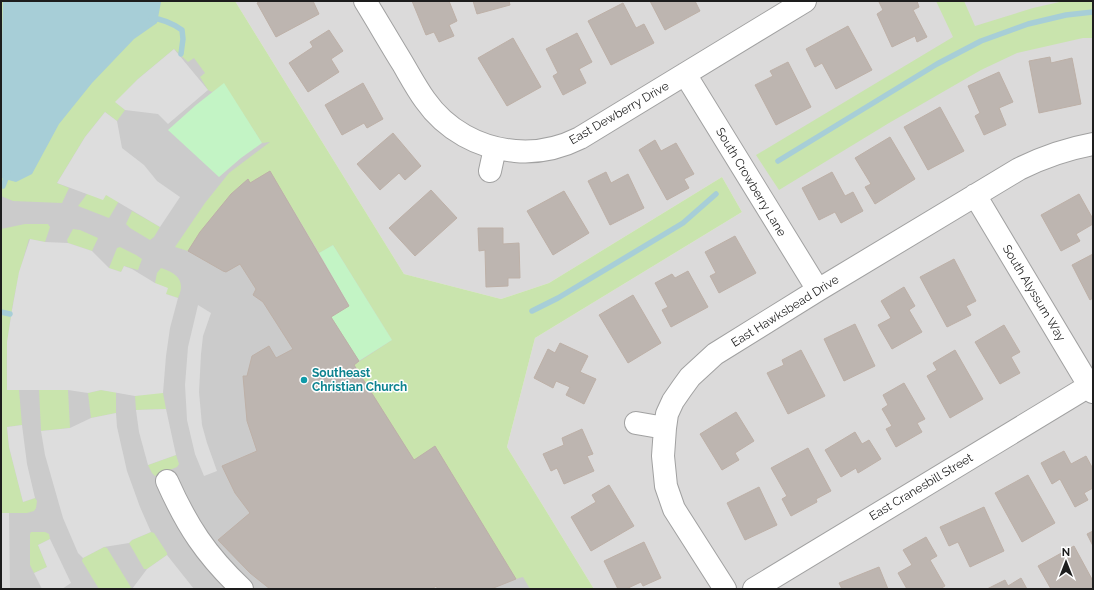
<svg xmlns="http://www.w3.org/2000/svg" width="1094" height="590" viewBox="0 0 1094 590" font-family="Raleway,sans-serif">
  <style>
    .residential { fill: #dbdada }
    .religious { fill: #cbcbcb }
    .grass { fill: #c9e4ad }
    .park { fill: #c3f4c5 }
    .parking { fill: #ddd }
    .water { fill: #a7ced7 }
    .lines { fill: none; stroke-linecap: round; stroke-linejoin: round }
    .stream { stroke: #a7ced7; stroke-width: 5.5 }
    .building { fill: #bdb5b0; stroke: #bdb0a7 }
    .minor-casing { stroke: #a1a1a1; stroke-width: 24 }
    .minor { stroke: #fff; stroke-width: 22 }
    .culture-dot { fill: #0f9aa8; stroke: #fff; stroke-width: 1.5 }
    .labels { text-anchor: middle; stroke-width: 3; stroke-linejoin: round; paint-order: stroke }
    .street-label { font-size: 12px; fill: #1d1d1d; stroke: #fff }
    .culture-label { font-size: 12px; font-weight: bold; fill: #0d838f; stroke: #fff; text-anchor: start }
  </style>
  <rect width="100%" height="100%" fill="#ede9e3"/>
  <path class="residential" d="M235,1h858v588h-499l-87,-142 28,-109 207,-126 -20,-35 -173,106 -48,16 -97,-25z"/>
  <path class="religious" d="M1,1h179l91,141 274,447h-544z"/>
  <path class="grass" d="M1,1h234l169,273 97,25 48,-16 173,-106 20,35 -207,126 -28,109 87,142h-64l-7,-12 -7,2 -81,-133 -21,14 -60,-95 38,-25 -59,-95 -14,8 -49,-82 -20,12 -2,-4c-24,21 -43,45 -60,72l-13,-4 30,-44 24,-30 41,-31 -8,1 -38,-59 -12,8 -4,-2 -8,-13 5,-4 -11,-15 -6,4 -14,-13 -36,30 -22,23 9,8 -8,11 -12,-9 -20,25 -28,46 12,5 -7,15 -49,-2 -12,-5z
    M936,1h28l11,25 58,-18 31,-7h29v37h-10l-66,15 -36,17 -92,53 -110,67 -23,-35 197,-118z
    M87,194l19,1 13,6 -10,17 -31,-12z
    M132,211l28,16 -6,10 -4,3 -20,-12 -4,-4z
    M25,224h23l2,3 -5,15 -16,-3c-10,33 -18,67 -21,102 -2,16 -1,32 -1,49h12l3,35 -15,2 2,20 14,55 12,-4 2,3 -1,7 -2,3 -7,2h-26v-284z
    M73,229l7,1 18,8 -6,13 -24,-8 -1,-3z
    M120,247l16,8 6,4 -4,11 -14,-4 -3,6 -12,-4 8,-20z
    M161,268c16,5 25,13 17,30l-12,-4 -11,-11 2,-10z
    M39,389l29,1 2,38 -29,3z
    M101,390l15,2v21l-25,5 -3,-25z
    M153,393h10l3,16 -30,1 -1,-14z
    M176,455l3,9 -2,3 -22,9 -3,-3 -4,-8z
    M31,532h14l4,2 1,5 -12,6 9,22 -13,6 -4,-8v-31z
    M151,532l3,1 13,20v2l-20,14h-3l-15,-26 3,-3z
    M104,547l3,1 25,41h-33l-17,-28 1,-3z"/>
  <path class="park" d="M224,83l38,60 -21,15 -22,19 -51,-47 28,-25z
    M333,245l59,95 -33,21 -28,-44 18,-12 -30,-52z"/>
  <path class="parking" d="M174,49l34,41 -40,34 -10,-10 -33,-4 -10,-8 23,-23z
    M105,112l12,9 5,27 22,17 13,16 23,16 -20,30 -54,-32 -3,5 -46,-17 28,-46z
    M30,239l15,3 23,1 24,8 17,17 12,4 3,-6 8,3 23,14 13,5 -2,6 12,4 -8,30 -4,28 -3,37 -28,3 -34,-6 -13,3 -20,-3h-61v-48l5,-32 7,-38z
    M198,305l13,8 -8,23 -2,18 -2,38 3,33 5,18 10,28 -13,5 -9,-22 -8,-34 -2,-35 3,-38z
    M166,409l10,46 -28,10 -9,-33 -3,-22z
    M116,413l1,14 10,44 13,36 11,25 -19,8 -3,3 -25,4 -21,11 -5,-5 -15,-35 -18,-63 -4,-24 29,-3 21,-10z
    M22,425l5,39 8,34 -12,4 -14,-55 -2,-20z
    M1,513h8l1,76h-9z
    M50,539l21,44 -9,6h-20l-8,-16 13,-6 -9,-22z
    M167,555l27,34h-62l15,-20z"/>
  <path class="water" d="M3,1l158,1 -4,21 -23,16 -42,44 -33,41 -27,50 -16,8 -15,-4v-93z"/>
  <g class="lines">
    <path class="stream" d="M151,18c12,1 21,5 31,12l1,9 -2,15
      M778,161l159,-97 44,-23 47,-17 38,-9 27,-3
      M3,186l5,-13
      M532,311l26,-13 125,-75 33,-29
      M1,312l9,2"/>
  </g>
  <path class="building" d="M261,1h52l6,13 -43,23 -19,-34z
    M412,1h37l8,20 -8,4 5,11 -15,6 -5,-10 -8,3z
    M473,1h36l1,4 -33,9z
    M650,1h45l5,10 -35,19z
    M881,1h36l2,6 -6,3 14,27 -10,5 -2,-6 -23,11 -15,-33 6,-4 -4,-8z
    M623,3l13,25 8,-4 10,19 -43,22 -23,-44z
    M848,26l24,44 -36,19 -14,-26 -7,4 -9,-18z
    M329,30l14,21 -12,8 8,13 -31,20 -19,-29 24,-16 -3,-5z
    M577,33l15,29 -13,7 7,14 -23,12 -10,-19 5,-3 -12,-24z
    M513,38l28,49 -34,19 -29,-48z
    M1050,57l1,6 21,-5 9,46 -42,9 -10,-52z
    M788,62l23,45 -35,18 -21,-40 18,-9 -3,-5z
    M999,72l14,30 -14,6 7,17 -22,10 -9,-19 5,-3 -12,-27z
    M363,83l20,36 -16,9 -3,-5 -22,12 -17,-30z
    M940,107l24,44 -36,19 -24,-43z
    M393,133l28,33 -16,14 -6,-7 -19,17 -23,-26z
    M890,137l25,42 -40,25 -10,-17 6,-3 -16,-26z
    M655,140l6,11 15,-8 18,31 -10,5 5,9 -22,12 -28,-50z
    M270,171l79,135 -18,11 28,44 -5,4 60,95 21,-14 81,133 -25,10h-53l-2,-3 -4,3h-162l-20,-16 -32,-33 32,-27 -15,-20 -13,-27 35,-15 -10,-30 -4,-45h4l5,-20 17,-10 7,12 17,-9 -30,-47 -10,-7 3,-6 -16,-25 -14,8 -3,-1 -35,-20 12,-19 31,-38 17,-15 2,4z
    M606,172l5,11 17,-9 16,34 -34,17 -22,-44z
    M832,172l13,24 8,-4 10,19 -22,12 -6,-11 -16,8 -17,-32z
    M431,190l26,28 -42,38 -26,-28z
    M564,191l25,42 -36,22 -26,-44z
    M1079,194l14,25v5l-17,10 4,7 -19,10 -20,-36z
    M478,228h25v16l16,-1 1,35h-12v8l-22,1 -1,-37 -6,1z
    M735,236l21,37 -37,20 -9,-17 6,-3 -11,-21z
    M1093,254v44l-3,2 -18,-35z
    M954,259l22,42 -10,5 5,9 -24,12 -27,-50z
    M688,271l20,36 -37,20 -9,-17 6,-3 -13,-24 17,-9 3,4z
    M904,287l11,19 -6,4 13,22 -30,17 -14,-24 13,-7 -10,-17z
    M633,295l28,48 -33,20 -29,-48z
    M855,324l20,42 -31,15 -20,-42z
    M1004,325l16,27 -9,5 9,16 -20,11 -25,-42z
    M560,343l28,13 -8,16 16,7 -12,25 -18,-9 4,-8 -14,-6 -3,7 -19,-10 14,-29 7,4z
    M801,350l24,46 -37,18 -21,-41 17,-8 -2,-5z
    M955,350l28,49 -33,19 -23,-42 10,-6 -4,-7z
    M904,383l21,36 -8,4 5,9 -26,15 -10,-18 6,-3 -10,-17 6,-4 -5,-10z
    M736,412l18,29 -19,12 4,7 -17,10 -22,-36z
    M582,429l11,25 -6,2 7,15 -30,13 -7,-16 -6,3 -8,-17 21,-9 -2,-7z
    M855,432l7,12 7,-4 12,19 -23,14 -2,-5 -15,9 -16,-27z
    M808,448l23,43 -15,8 1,3 -26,14 -9,-17 5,-3 -16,-28z
    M1064,451l7,13 15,-8 7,13v19l-9,5 4,7 -13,7 -15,-28 -8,5 -11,-21z
    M1028,475l27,48 -33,19 -27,-49z
    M609,485l25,41 -43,25 -20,-34 25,-15 -4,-7z
    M759,487l18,38 -32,15 -18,-37z
    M984,507l20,44 -34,16 -12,-25 -9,4 -9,-19z
    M1093,531v15l-6,-12z
    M926,537l11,19 -7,4 15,26 -5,3h-33l-9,-16 14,-8 -9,-15z
    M644,542l17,36 -18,8 -2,-4 -15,7h-8l-14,-28z
    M1074,546l19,35v8h-42l-13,-23z
    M879,567l9,22h-46l-3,-6z
    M1021,578l6,11h-40l18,-9 3,6z"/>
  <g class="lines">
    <defs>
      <path id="minor" d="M365,1c13,21 25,42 38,63 7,12 14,25 22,36 21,30 54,48 90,51 22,2 45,-3 65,-13l225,-137
        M685,74l133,216
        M490,171l5,-23
        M975,195l118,197
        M636,423l29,5
        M167,481c20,45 39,74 75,108
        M725,589l-51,-80 -8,-23 -3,-30 2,-28 2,-14 6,-13 9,-13 8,-11 25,-23 103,-64 201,-121c24,-12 47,-20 74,-25
        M754,589l335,-203"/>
    </defs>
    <use href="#minor" class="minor-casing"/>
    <use href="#minor" class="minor"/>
  </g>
  <circle class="culture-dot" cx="304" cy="380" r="4"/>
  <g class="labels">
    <g class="street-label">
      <text transform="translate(619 113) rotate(-30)" y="4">East Dewberry Drive</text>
      <text transform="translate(751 182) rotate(59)" y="4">South Crowberry Lane</text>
      <text transform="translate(1034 293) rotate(59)" y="4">South Alyssum Way</text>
      <text transform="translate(785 311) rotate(-32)" y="4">East Hawksbead Drive</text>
      <text transform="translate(921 487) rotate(-31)" y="4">East Cranesbill Street</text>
    </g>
    <g class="culture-label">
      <text x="312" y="377">Southeast<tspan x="312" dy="14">Christian Church</tspan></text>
    </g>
  </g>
  <rect width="1094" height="590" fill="none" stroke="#1d1d1d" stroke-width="4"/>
  <g transform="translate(1066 562)" stroke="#ffffff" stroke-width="3" paint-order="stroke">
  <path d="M0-3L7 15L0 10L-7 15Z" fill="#1d1d1d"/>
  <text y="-6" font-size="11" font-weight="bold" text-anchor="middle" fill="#1d1d1d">N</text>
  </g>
</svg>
